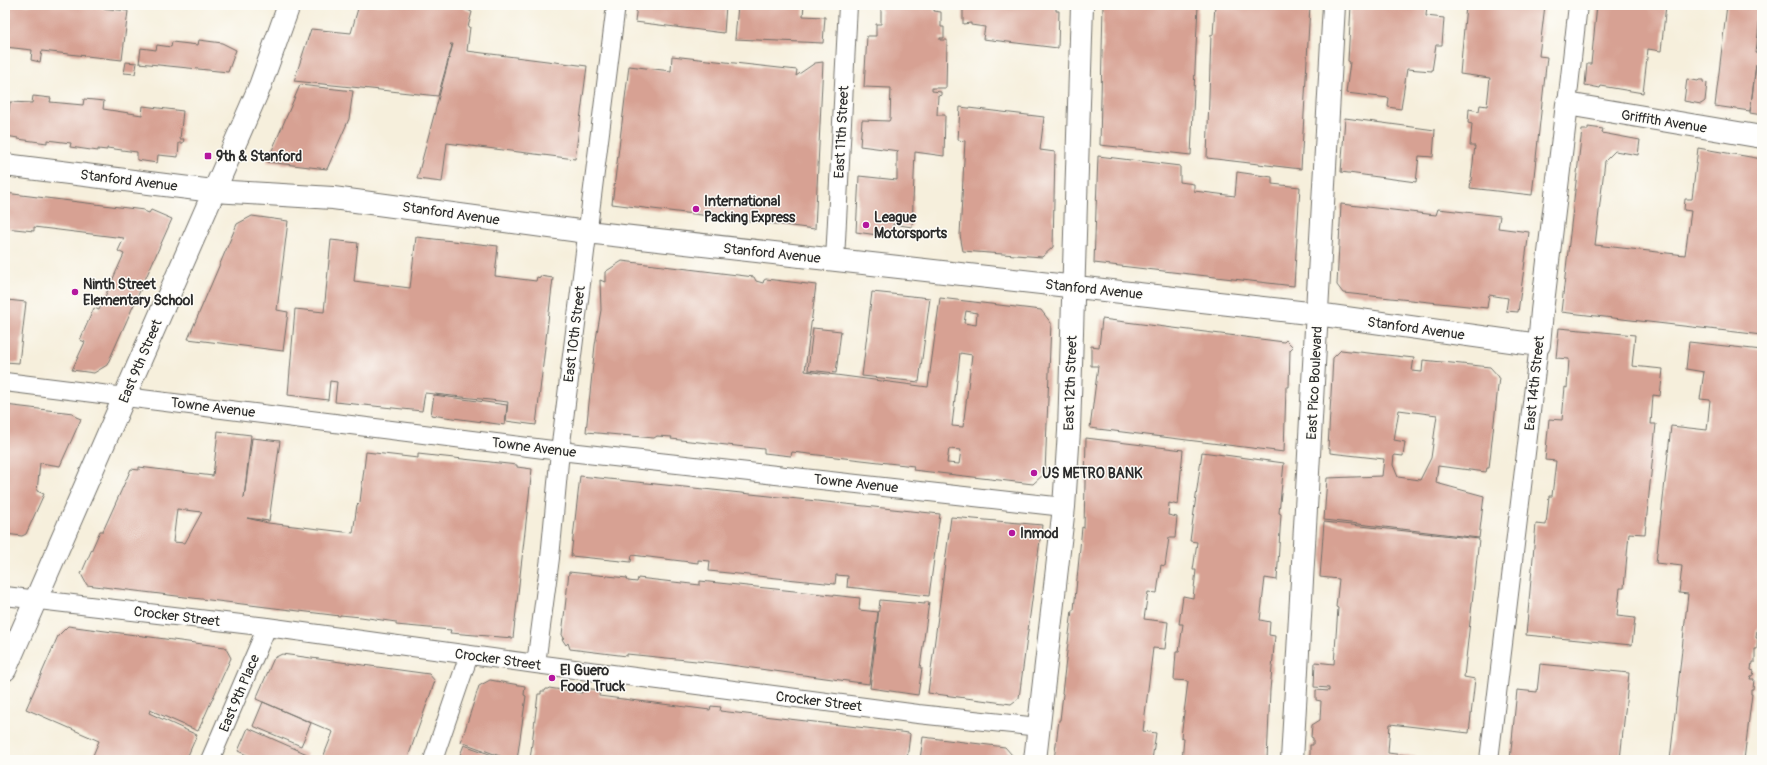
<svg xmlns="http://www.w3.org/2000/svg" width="1767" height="765" viewBox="0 0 1767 765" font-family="Pangolin,sans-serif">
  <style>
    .building { fill: #d7a193; fill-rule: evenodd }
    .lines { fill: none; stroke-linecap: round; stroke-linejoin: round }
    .street-casing { stroke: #727069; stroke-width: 20 }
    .secondary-casing { stroke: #727069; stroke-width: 24 }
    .street { stroke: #fff; stroke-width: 18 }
    .secondary { stroke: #fff; stroke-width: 22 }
    .poi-dot { fill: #b5179e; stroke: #fdfcf7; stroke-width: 1.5 }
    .labels { text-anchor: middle; stroke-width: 3; stroke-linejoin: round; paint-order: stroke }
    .street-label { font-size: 14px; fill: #2b2b2b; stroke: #fdfcf7 }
    .poi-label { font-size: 14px; font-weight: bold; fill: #2b2b2b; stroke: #fdfcf7; text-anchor: start }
  </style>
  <rect width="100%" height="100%" fill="#fdfcf7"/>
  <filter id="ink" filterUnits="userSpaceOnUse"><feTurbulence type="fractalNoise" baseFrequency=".025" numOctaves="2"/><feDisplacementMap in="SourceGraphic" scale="8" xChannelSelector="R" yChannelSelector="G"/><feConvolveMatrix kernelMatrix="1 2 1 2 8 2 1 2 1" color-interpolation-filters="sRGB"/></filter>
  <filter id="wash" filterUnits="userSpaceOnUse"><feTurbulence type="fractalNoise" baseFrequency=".012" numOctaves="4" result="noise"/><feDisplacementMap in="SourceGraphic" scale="16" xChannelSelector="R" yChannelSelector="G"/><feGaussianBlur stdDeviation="0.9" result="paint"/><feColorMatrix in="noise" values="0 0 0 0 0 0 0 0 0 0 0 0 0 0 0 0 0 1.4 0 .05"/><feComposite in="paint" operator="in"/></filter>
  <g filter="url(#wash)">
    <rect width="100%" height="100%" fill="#f6efdc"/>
    <g id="blocks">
      <path class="building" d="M5,5h96v3l27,3 -6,49 -80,-9 -2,11 -9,-2 1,-10 -27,-3z
        M359,5h105l-1,3 9,4 -4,15h2l-3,24 120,15 -12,93 -128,-16 -5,39 -25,-3 36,-135h-3l2,2 -14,50 -144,-15 17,-52 40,4z
        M637,5h89l-2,28 -89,-11z
        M738,5h66l-1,11 22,1 -2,26 -88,-4z
        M879,5h55v6l7,1v15h3v11h-4v2h7l-1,48h-14v3l9,1v4l-3,-1 -1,20h8l-1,41 -29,-4 -3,75 -19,-3 -1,13 -36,-5 3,-56 38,4v-27l2,-2 -39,-5 2,-26 27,1 1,-2 1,-31 -27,-1 3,-51h9v-12h5v-16h-2z
        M963,5h93v6h3l-1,37 -75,-9 2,-12 -14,-2v-2l-8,1z
        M1103,5h95l-7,150 -91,-10z
        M1215,5h95l-9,164 -94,-11 4,-123h2z
        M1351,5h76l-1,11 18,2 -2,27h-6l-4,26 -25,-2 -6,40 -13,-2 1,-9 -43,-5 4,-31 -2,-1z
        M1466,5h79l-6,51 8,1 -15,138 -62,-7 5,-42h-5l2,-22 -4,-1 1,-14 10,2 1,-6 7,1 3,-28 -30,-4z
        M1597,5h69l-5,46 -13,-2 -5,44 -42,-7 -1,2 -15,-3 2,-21h4z
        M1727,5h34l-5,48 6,2v60l-12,-2 6,-48 -6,46 -35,-5z
        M199,40l23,3 14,7 -8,22 -89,-9 2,-15 15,2 1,-5 14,2 1,-5 26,3z
        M672,56l125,14 -1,6 19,-13 8,-1 -8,167 -203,-25 17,-138 42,5z
        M126,62l11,1 -2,11 -11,-1z
        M1687,79l11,2 1,-1h4v2l4,1 -2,18 -4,3 -17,-3z
        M300,85l53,6 -4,28 -22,50 -60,-7z
        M33,96l18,2 -1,4 33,3 1,-6 20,2 -1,8 39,6 1,-9 40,5 -3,28h4l-1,4h-4l-1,14 -20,-2 -1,8 -20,-3v-8l-30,-4v2l-9,-1v2l-28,-4 1,-4 -24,-3v3l-29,-4v-1l-12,-2 4,-34 22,1z
        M960,107l84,10 -4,33 15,2 -2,95 -11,10 -79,-6 -3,-16 5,-94 -7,-1z
        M1345,118l90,12 -2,27 -14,-1 -3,26 -75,-10z
        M1588,127l15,2 -1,4 38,7 -2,15 -23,-4 -10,10 -10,84 90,10 6,-44 -7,-1 1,-11h7l6,-51 64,11v176l-201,-23 21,-182h6z
        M1098,156l82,10v16l14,2v7l41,5 2,-24 35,5v7l28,3 -6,99 -200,-23z
        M5,193l139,17v1l5,2 2,-3 21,9 -65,146 -13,8 -22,-3 13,-28 -5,-2 14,-32 5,2 25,-56 -6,-3 6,-13 -90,-11v4l-29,-3z
        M1341,204l95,11 2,-6 62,7 -2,12 31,4 -11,80 -12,-1 2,-13 -19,-3 -2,13 -144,-15 -6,-8z
        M252,216l36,5 -11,89 11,2 -5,39 -95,-12 49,-115z
        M416,237l82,9 -3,30 41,5 1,-4 3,1v-2l13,2 -17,147 -30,-4 2,-19 -83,-9 -3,18 -87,-9 2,-20 -7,-1 -2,19 -40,-5 7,-86 29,3 7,-72 27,3 -4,38 56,7z
        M622,261l132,16 2,4 7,2 1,-3 2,-1 50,6 -11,86 123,16 12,-89 101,12 10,13 -6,150 -12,11 -120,-14 1,-4 -122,-14 -1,4 -27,-3v-4l-93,-10 1,-2 -15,-1 -3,2 -68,-6 9,-87 6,-35 -1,-30 5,2v-10zM966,311l11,2 -1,12 -12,-2zM960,353l12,2 -9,72 -11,-1zM949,449l12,1 -2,14 -12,-1z
        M872,292l58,6 -11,84 -57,-6z
        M5,294h3l-1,6 19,2 -7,61 -14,-1z
        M1102,319l182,23 2,-2 7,7 -3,3 -1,37h-3l-2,65 -194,-24 8,-62h-7v-20l8,1z
        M813,328l28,3 -5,42 -28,-3z
        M1559,328l76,7 -3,31 31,3 -3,27 -7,-1 -2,29h5l-11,110 -16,-1 -5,55h-4l-3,28 18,2 -3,27 -106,-10 10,-111 10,1 3,-29h3l4,-35 -11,-1 4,-41 13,1 3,-33 2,1 2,-29 -13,-1z
        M1689,342l73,8v252l-3,27h-2l-1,9h2l-1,11h-2v13h-3l-1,8 3,1 -1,4 -2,1 -1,3h4l-1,10h-2v5h1l-8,66h-74l18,-166 -9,-1 3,-27 -26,-3 15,-137 36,4 3,-30 -10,-1 4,-27 -18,-3z
        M1341,350l73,8 -2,13 10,1 1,-12 67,7 9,10 -10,91h-2l-1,4 -48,-6 -2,17 48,13 -5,42 -155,-18 3,-42 55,-2 2,-17 -54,-6v-4l-2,-1 5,-90zM1399,410l38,5 -6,43 -11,22 -22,-3 -5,-12 1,-10 9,1 2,-14 -11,-2z
        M434,395l73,10 -2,20 -74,-10z
        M5,405l68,8 3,4 5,2 -21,47 -20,-3 -3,28 7,3 -18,40 -4,2 -17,-2z
        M218,431l33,4 -7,63 8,-60 28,3 -11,80 -22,-3 21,5 85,10 4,-28 3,-3 6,-50 52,6v-4l99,11v2l15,2 -19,169 -63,-5 1,-3 -55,-5v-3l-35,-5 -21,-2v1l-253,-31 -6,-11 19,-43h3l28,-62 8,1v-3l74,9zM177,509l25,3 -17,31 -12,-1z
        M1086,438l97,12 -5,55 -9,-2 -1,12 9,2 -2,21h-6l-4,28 -4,-1 -4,28 -9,-1 -4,27 24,3 -3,27 -12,-1 -10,83 13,2 -4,27h-98l5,-40h1l3,-26 -1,-1 10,-83h2l8,-83 2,1z
        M1202,452l82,11 -5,50 2,1 -4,66 -12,-2 -5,42 10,2 -1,13 6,1 -5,54 -3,70h-85l2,-22 -3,-1 7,-56 -14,-1 2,-28h3l4,-28h-4l4,-28 10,2 3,-28h-3l4,-28 -7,-1z
        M580,476l360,38 -11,82 -82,-9 1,-11 -12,-1 -1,9 -126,-13 1,-10 -12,-1v3l-8,-1 -58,-7 -1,7 -60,-6z
        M951,517l91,8 -23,173 -8,6 -83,-11z
        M1324,522l155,17 -15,138 11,2 -6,54 -79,-9 -2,29 54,7h-132v-15h3v-7l-2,-1 1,-12 8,-5 1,-19 -5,-1v-10l13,1v-3l-15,-1 1,-25 19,2 4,-56 -2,-1 3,-28 -19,-2z
        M569,572l58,6 1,3 9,1 1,-4 62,7v-4l160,17 -1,12 19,2 -9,72 -153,-21 -89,-9v2l-57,-7 -2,-6 -2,2 -4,-6 2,-1 -2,-3z
        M880,600l45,4v-2h4l-9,66h2l-4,27 -48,-7z
        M68,626l157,21 6,11 -33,73 -48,-21 -1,3 48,22 -11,25h-95l8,-19 -73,-32 32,-73z
        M282,654l147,20 6,7 -28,79h-85l11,-28 -77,-33 18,-41z
        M1540,664l89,9 -9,87h-110l7,-70 20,2z
        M490,680l35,6 -1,9 2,1 -9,64h-6l-50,-18 18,-56z
        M549,688l33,5 1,-5 17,2 -1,6 111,14 1,-4 10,1 -1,4 189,22 1,1 -3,26h-377l8,-66h3v-3h4l1,-2h2z
        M263,702l48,21 -10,23 -48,-20z
        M248,728l59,26 -3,6h-47l-19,-9z
        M923,737l82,10 7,8 -1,5h-91z
        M464,745l42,15h-48z"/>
    </g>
  </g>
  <g filter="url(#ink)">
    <use href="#blocks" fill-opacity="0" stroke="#727069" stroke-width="1"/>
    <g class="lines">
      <defs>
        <path id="street" d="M1567,104l11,-99
          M835,260l13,-255
          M5,382l555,69 504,56
          M5,596l262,31 269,37 382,50 121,13
          M536,664l14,-106 10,-107 56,-446
          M210,760l57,-133
          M433,760l36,-105
          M1489,760l50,-415"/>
        <path id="secondary" d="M5,165l208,26 120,7 254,34 730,82 222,31 3,-34 25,-207 195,33
          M5,670l255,-584 29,-81
          M1035,760l29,-253 5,-76 13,-426
          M1292,760l42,-755"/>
      </defs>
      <use href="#street" class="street-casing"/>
      <use href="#secondary" class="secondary-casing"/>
      <use href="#street" class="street"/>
      <use href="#secondary" class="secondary"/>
    </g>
  </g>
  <g class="poi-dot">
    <rect x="204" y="152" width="8" height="8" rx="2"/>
    <circle cx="696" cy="209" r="4"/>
    <circle cx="866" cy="225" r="4"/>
    <circle cx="75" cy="292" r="4"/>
    <circle cx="1034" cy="473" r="4"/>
    <circle cx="1012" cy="533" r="4"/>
    <circle cx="552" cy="678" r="4"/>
  </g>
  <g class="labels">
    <g class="street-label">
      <text transform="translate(1664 121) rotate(9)" y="5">Griffith Avenue</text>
      <text transform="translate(841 132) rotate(-87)" y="5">East 11th Street</text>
      <text transform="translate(129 180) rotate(7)" y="5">Stanford Avenue</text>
      <text transform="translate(451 213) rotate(8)" y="5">Stanford Avenue</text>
      <text transform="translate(772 253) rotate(6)" y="5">Stanford Avenue</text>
      <text transform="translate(1094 289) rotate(6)" y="5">Stanford Avenue</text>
      <text transform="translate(1416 328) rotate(8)" y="5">Stanford Avenue</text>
      <text transform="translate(574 334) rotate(-83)" y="5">East 10th Street</text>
      <text transform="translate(140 361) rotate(-67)" y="5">East 9th Street</text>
      <text transform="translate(1070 383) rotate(-88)" y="5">East 12th Street</text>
      <text transform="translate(1314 383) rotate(-87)" y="5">East Pico Boulevard</text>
      <text transform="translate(1534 383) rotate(-84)" y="5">East 14th Street</text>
      <text transform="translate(213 407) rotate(7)" y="5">Towne Avenue</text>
      <text transform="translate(534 447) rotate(7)" y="5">Towne Avenue</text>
      <text transform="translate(856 483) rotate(6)" y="5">Towne Avenue</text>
      <text transform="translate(177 616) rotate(7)" y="5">Crocker Street</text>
      <text transform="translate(498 659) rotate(8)" y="5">Crocker Street</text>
      <text transform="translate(239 693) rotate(-67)" y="5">East 9th Place</text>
      <text transform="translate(819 701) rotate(7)" y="5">Crocker Street</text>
    </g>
    <g class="poi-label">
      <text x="216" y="161">9th &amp; Stanford</text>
      <text x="704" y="206">International<tspan x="704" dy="16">Packing Express</tspan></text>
      <text x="874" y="222">League<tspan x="874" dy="16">Motorsports</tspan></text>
      <text x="83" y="289">Ninth Street<tspan x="83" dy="16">Elementary School</tspan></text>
      <text x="1042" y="478">US METRO BANK</text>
      <text x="1020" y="538">Inmod</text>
      <text x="560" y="675">El Guero<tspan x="560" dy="16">Food Truck</tspan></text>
    </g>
  </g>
  <rect width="1767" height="765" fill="none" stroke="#fdfcf7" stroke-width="20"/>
</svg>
